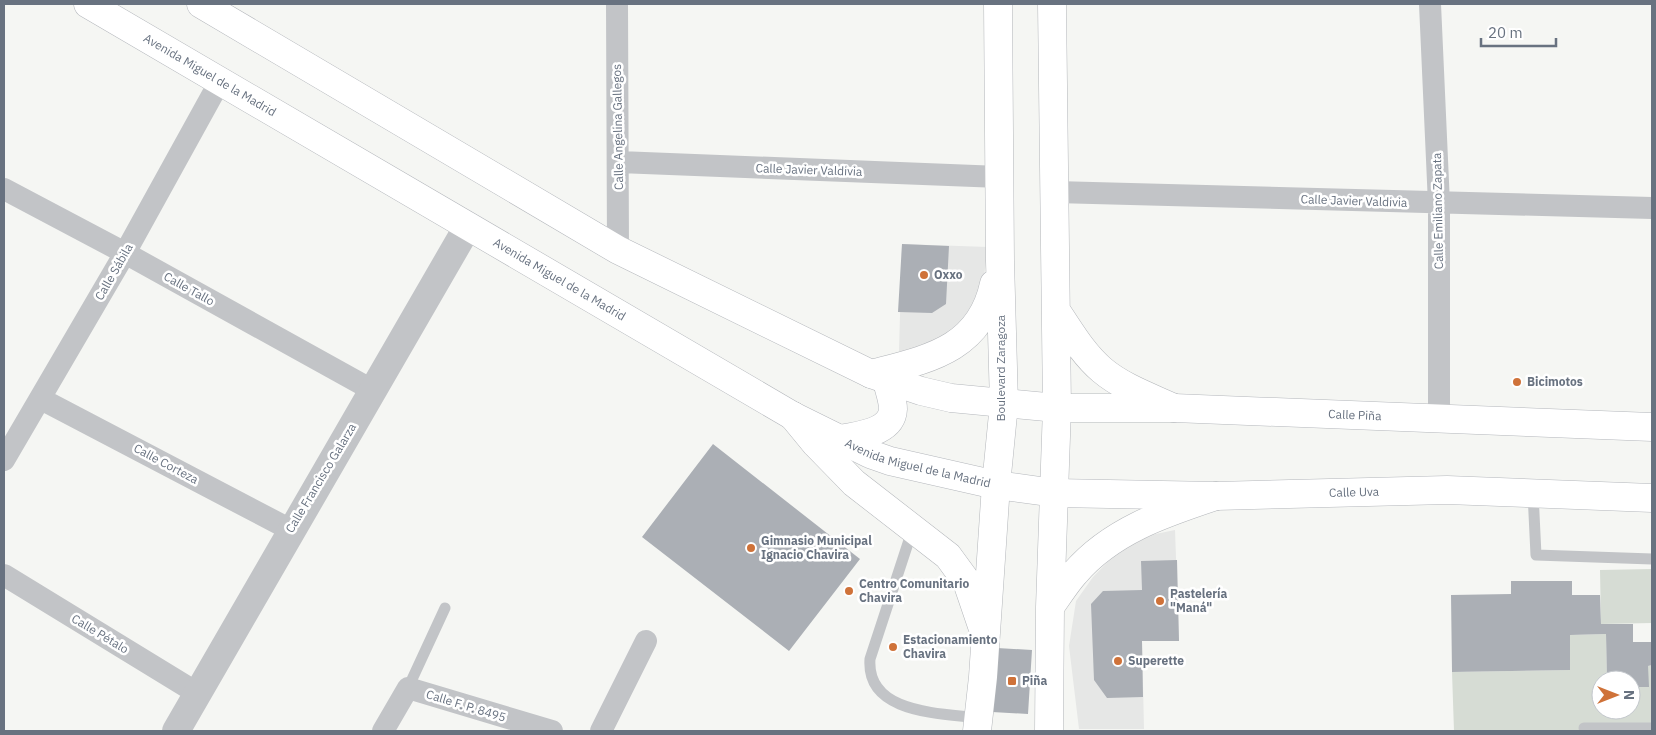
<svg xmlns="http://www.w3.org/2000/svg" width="1656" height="735" viewBox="0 0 1656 735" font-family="'IBM Plex Sans',sans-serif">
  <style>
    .built { fill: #e6e7e6 }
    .green { fill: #d6dcd4 }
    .building { fill: #abafb5 }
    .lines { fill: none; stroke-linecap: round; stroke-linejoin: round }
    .secondary-casing { stroke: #b4b7bc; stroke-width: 29 }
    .primary-casing { stroke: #b3b6ba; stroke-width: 29 }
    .service { stroke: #c2c4c7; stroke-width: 11 }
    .minor { stroke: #c2c4c7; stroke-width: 22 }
    .tertiary { stroke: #c2c4c7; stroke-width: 28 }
    .secondary { stroke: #fff; stroke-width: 28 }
    .primary { stroke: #fff; stroke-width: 28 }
    .poi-dot { fill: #cf7239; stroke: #fff; stroke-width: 2 }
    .labels { text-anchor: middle; stroke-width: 5; stroke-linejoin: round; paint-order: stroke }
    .street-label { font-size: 12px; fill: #687280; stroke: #fff }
    .poi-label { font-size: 12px; font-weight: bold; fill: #687280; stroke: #fff; text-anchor: start }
  </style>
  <rect width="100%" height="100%" fill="#f5f6f3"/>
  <path class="built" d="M902,244l86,3 -7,51 -16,32 -49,21h-17z
    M1175,530l4,111h-37l2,88h-65l-10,-83 7,-45 17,-24 32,-33 21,-8z"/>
  <path class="green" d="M1652,569v54l-51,1 -1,-54z
    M1606,634l1,46h-6v30h30v-23l17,-1v-20l4,-1v66h-198l-2,-59 118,-2v-35z"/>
  <path class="building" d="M902,244l47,2 -3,58 -14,9 -34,-1z
    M713,444l147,115 -71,92 -147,-114z
    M1177,560l2,81h-37l1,56 -36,1 -13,-18 -3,-76 12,-13 39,-1 -1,-29z
    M1511,581h61v14h28l1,29h32v18h18l1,-4v27l-4,1 1,21h-18v-7h-24l-1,-46 -36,1v35l-118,2 -1,-77 60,-1z
    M997,648l35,2 -4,64 -36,-2z"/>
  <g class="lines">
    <defs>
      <g id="secondary">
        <path id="s1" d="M88,4l705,412 77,38 20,7 106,24 59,8 161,3 231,-6 205,8"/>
        <path id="s2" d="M201,4l417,246 253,124 50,17 30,7 106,10h117l478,19"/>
        <path d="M841,439c17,-4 51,-6 52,-30 0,-9 -4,-19 -6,-28"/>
      </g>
      <path id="primary" d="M1057,312c13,19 26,42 45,58 20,17 48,27 72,38
        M871,374c57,-15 109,-24 123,-90
        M793,416l23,28 38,39 94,73 19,26 15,44
        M1050,607c8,-11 16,-24 25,-34 37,-43 90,-60 141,-77
        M977,731l6,-54 13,-192 8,-81 -4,-143 -2,-257
        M1049,731l1,-124 7,-199 -5,-404"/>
    </defs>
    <use href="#secondary" class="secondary-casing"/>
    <use href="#primary" class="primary-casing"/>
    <path class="service" d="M1533,493l3,62 116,4
      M913,528l-43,131c-4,55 70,54 109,59
      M408,688l37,-80
      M1584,728h68"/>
    <path class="minor" d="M617,4l1,246
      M1430,4l9,200v215
      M619,162l381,15
      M4,189l121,64 249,138
      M1055,192l597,16
      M41,399l250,131
      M4,460l121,-207 95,-172
      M4,575l193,118
      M383,731l25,-43 144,43
      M601,731l45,-90"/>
    <path class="tertiary" d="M176,731l292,-505"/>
    <use href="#secondary" class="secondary"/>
    <use href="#primary" class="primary"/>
  </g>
  <g class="poi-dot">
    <circle cx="924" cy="275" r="5"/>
    <circle cx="1517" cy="382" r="5"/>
    <circle cx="751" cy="548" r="5"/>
    <circle cx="849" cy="591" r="5"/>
    <circle cx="1160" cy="601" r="5"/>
    <circle cx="893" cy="647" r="5"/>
    <circle cx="1118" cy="661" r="5"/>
    <rect x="1007" y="676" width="10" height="10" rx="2.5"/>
  </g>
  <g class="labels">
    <g class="street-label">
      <text dy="4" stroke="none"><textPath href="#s1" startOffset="141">Avenida Miguel de la Madrid</textPath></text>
      <text transform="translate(618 127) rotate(-91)" y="4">Calle Angelina Gallegos</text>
      <text transform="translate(809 170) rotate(2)" y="4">Calle Javier Valdivia</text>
      <text transform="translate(1354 201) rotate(2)" y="4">Calle Javier Valdivia</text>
      <text transform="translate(1438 211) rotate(-91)" y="4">Calle Emiliano Zapata</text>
      <text transform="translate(114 272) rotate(-60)" y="4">Calle Sábila</text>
      <text dy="4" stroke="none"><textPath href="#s1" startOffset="546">Avenida Miguel de la Madrid</textPath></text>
      <text transform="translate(189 289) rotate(29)" y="4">Calle Tallo</text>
      <text transform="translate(1001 368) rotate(-90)" y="4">Boulevard Zaragoza</text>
      <text dy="4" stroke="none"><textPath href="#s2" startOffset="1254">Calle Piña</textPath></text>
      <text dy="4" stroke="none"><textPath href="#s1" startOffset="951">Avenida Miguel de la Madrid</textPath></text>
      <text transform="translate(166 464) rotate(28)" y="4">Calle Corteza</text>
      <text transform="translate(321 478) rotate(-59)" y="4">Calle Francisco Galarza</text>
      <text dy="4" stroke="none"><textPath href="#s1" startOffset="1391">Calle Uva</textPath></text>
      <text transform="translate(100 634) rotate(31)" y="4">Calle Pétalo</text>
      <text transform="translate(466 706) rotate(17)" y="4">Calle F. P. 8495</text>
    </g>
    <g class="poi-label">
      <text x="934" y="279">Oxxo</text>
      <text x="1527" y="386">Bicimotos</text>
      <text x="761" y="545">Gimnasio Municipal<tspan x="761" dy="14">Ignacio Chavira</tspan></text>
      <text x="859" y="588">Centro Comunitario<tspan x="859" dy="14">Chavira</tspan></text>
      <text x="1170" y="598">Pastelería<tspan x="1170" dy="14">"Maná"</tspan></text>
      <text x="903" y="644">Estacionamiento<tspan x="903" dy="14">Chavira</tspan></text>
      <text x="1128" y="665">Superette</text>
      <text x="1022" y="685">Piña</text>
    </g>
  </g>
  <rect width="1656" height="735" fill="none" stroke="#687280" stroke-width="10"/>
  <g transform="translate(1616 695) rotate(90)"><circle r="24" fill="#ffffff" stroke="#c3c7cc"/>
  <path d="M0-4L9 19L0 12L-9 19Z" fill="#cf7239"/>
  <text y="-8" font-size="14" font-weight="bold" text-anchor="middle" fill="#687280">N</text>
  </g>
  <path d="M1481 38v8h75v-8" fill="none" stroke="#687280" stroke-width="2.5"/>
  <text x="1488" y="38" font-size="15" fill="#687280" stroke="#ffffff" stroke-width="4" paint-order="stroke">20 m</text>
</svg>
